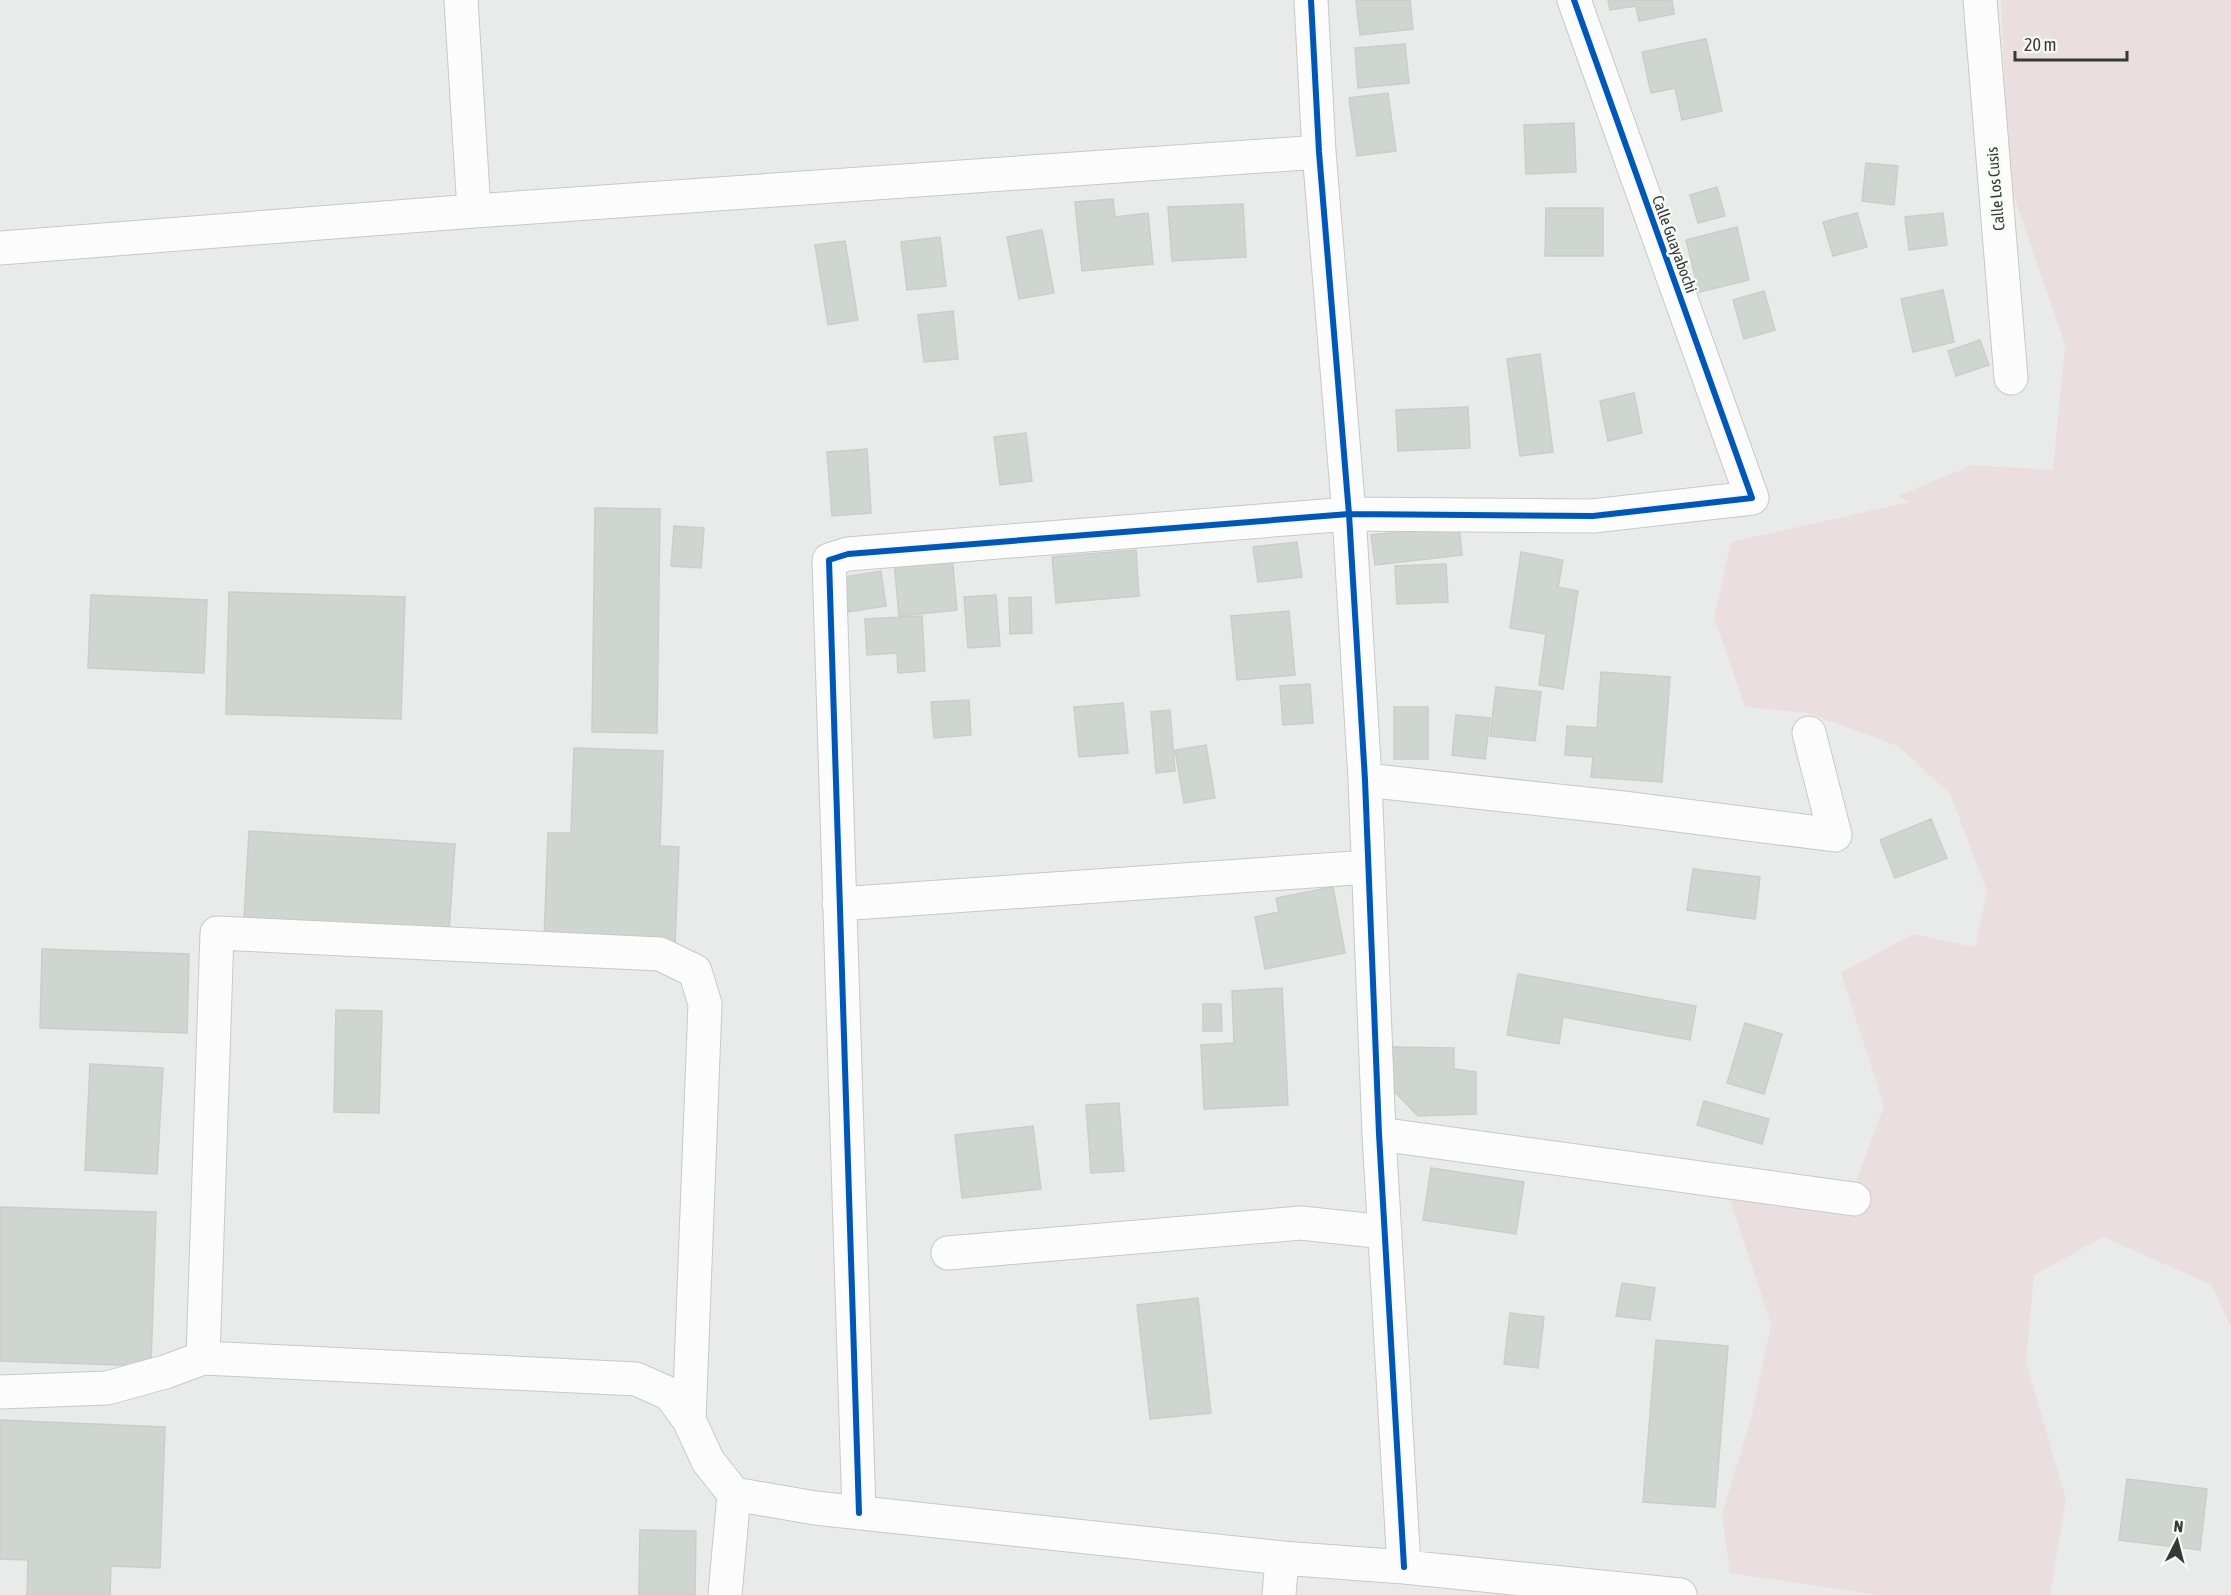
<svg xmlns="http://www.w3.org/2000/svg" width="2231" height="1595" viewBox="0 0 2231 1595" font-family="'Asap Condensed',sans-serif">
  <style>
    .green { fill: #ebdee1 }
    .building { fill: #cfd6d0; stroke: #cbcdcc; stroke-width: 1.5 }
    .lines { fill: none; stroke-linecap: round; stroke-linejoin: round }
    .minor-casing { stroke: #c7c9c8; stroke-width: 35 }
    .minor { stroke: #fcfcfc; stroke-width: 33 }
    .cycleway-casing { stroke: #f6f9f6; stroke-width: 10 }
    .cycleway { stroke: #0057b8; stroke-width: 6 }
    .labels { text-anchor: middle; stroke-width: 5; stroke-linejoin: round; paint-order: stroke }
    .street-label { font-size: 16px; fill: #373837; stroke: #f6f9f6 }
  </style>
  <rect width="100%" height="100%" fill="#e9ebea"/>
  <path class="green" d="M2001,0h230v1327l-19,-42 -109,-48 -69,38 -8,86 40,138 -16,96h-172l-148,-22 -8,-59 29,-95 20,-95 -43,-130 126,-7 30,-81 -43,-133 72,-39 62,13 12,-56 -37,-97 -52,-48 -90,-33 -63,-6 -31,-90 17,-75 178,-40 -12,-6 76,-31 80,5 12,-125 -57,-166z"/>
  <path class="building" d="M1356,0h54l3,29 -53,6z
    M1608,0h64l2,14 -35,7 -3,-15 -26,4z
    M1706,39l16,72 -40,9 -7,-32 -24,5 -9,-41z
    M1405,44l4,39 -51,5 -3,-40z
    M1388,93l8,58 -39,5 -8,-58z
    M1574,123l2,49 -50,2 -2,-49z
    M1866,163l32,3 -4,39 -32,-4z
    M1717,187l8,29 -27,7 -8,-28z
    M1113,199l2,18 33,-4 5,51 -71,7 -7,-69z
    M1243,204l3,53 -74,4 -4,-54z
    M1546,208h57v48h-58z
    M1857,213l10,34 -34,9 -10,-34z
    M1943,213l4,32 -38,5 -4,-33z
    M1737,227l12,53 -50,12 -13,-52z
    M1042,230l12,63 -35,6 -12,-62z
    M940,237l6,49 -39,4 -6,-48z
    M845,241l13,79 -30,5 -13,-80z
    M1943,290l11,52 -41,10 -12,-53z
    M1764,291l11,39 -31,9 -11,-39z
    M953,311l5,48 -34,3 -6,-47z
    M1980,340l9,25 -33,11 -8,-25z
    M1540,354l13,98 -33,4 -13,-97z
    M1634,393l8,40 -34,8 -8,-40z
    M1468,407l2,41 -72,3 -2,-41z
    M1026,433l6,48 -32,4 -6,-48z
    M867,449l4,64 -39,3 -5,-64z
    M595,508l65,1 -3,224 -65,-1z
    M674,526l30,2 -3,40 -30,-2z
    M1459,526l3,29 -87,10 -4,-30z
    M1297,542l5,35 -44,5 -5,-35z
    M1136,550l3,46 -83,7 -4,-46z
    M1521,552l42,8 -5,27 20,4 -15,98 -24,-4 7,-51 -36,-6z
    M952,556l5,54 -58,6 -5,-54z
    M1446,564l2,38 -51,2 -2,-38z
    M881,571l5,35 -37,6 -6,-35z
    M229,592l176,5 -4,122 -175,-5z
    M91,595l116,5 -3,73 -116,-5z
    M996,595l4,51 -32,2 -4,-51z
    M1031,597l1,36 -22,1 -1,-36z
    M1289,611l6,64 -58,5 -6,-64z
    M922,616l3,55 -27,2 -1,-20 -30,2 -2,-36z
    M1601,672l69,5 -8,105 -71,-5 2,-20 -28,-2 2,-29 30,2z
    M1310,684l3,39 -30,2 -3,-39z
    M1496,687l45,5 -6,49 -45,-5z
    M969,700l2,35 -37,3 -3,-36z
    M1123,703l5,50 -49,4 -5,-50z
    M1394,707h34v52h-34z
    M1170,710l5,61 -19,2 -5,-61z
    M1456,715l34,3 -5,41 -33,-4z
    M1206,745l9,53 -31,5 -9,-53z
    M574,748l89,3 -3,95 19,1 -4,97 -131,-4 4,-107h23z
    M1931,819l16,39 -52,20 -15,-38z
    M249,831l206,13 -6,87 -205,-12z
    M1693,869l67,8 -5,42 -68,-9z
    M1333,887l12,66 -80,16 -10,-52 24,-5 -3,-14z
    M42,949l147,5 -2,79 -147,-5z
    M1518,974l178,32 -6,34 -127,-23 -4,27 -52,-9z
    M1282,988l6,117 -84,4 -3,-64 33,-2 -2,-52z
    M1203,1004h18l1,27h-19z
    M336,1010l46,1 -3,102 -45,-1z
    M1745,1023l37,11 -18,60 -37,-11z
    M1393,1047l61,1v21l22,3v42l-58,2 -25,-26z
    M90,1064l73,4 -6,106 -72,-4z
    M1704,1101l65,18 -7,25 -65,-19z
    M1119,1103l5,68 -33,2 -5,-68z
    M1033,1126l8,63 -79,9 -7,-63z
    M1431,1168l93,14 -8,52 -93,-14z
    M0,1207l156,5 -5,154 -151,-5z
    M1622,1283l33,5 -5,32 -34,-4z
    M1198,1298l13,115 -61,6 -13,-114z
    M1510,1313l34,4 -6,51 -34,-4z
    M1656,1340l72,6 -13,161 -72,-5z
    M0,1420l165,7 -5,141 -49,-2 -1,29h-83l1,-35 -28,-1z
    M2127,1479l80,10 -7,61 -81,-10z
    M640,1530l56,1 -1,64h-56z"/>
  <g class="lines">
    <defs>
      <path id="minor" d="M461,0l13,211
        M1311,0l8,152 30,362 16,266 14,354 25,433
        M1980,0l31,378
        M0,248l474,-37 845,-59
        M1365,780l258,28 212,27 -26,-102
        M839,904l529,-37
        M1379,1134l475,65
        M948,1253l353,-30 84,9
        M203,1358l14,-425 443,21 35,17 10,33 -16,416
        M0,1392l107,-4 58,-16 38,-14 433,21 34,15 19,26 19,41 26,33 81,14 467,50 122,9 276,28
        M859,1513l-30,-953 19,-6 501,-40 244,2 159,-18 -178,-498
        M725,1595l9,-101
        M1279,1595l3,-37"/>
    </defs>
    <use href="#minor" class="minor-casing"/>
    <use href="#minor" class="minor"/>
    <defs>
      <path id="cycleway" d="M1311,0l8,152 30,362 16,266 14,354 25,433
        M859,1513l-30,-953 19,-6 501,-40 244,2 159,-18 -178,-498"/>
    </defs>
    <use href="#cycleway" class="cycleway-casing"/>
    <use href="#cycleway" class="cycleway"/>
  </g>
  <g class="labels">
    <g class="street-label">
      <text transform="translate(1995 189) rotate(-95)" y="6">Calle Los Cusis</text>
      <text transform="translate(1675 244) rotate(70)" y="6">Calle Guayabochi</text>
    </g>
  </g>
  <g transform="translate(2177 1541) rotate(6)" stroke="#f6f9f6" stroke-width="4.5" paint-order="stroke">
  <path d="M0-4.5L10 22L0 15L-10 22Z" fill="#373837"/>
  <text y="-9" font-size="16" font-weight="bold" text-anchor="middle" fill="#373837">N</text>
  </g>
  <path d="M2015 51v9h112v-9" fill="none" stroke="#373837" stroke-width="3"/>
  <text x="2024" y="51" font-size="18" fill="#373837" stroke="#f6f9f6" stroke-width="4.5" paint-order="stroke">20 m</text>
</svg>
